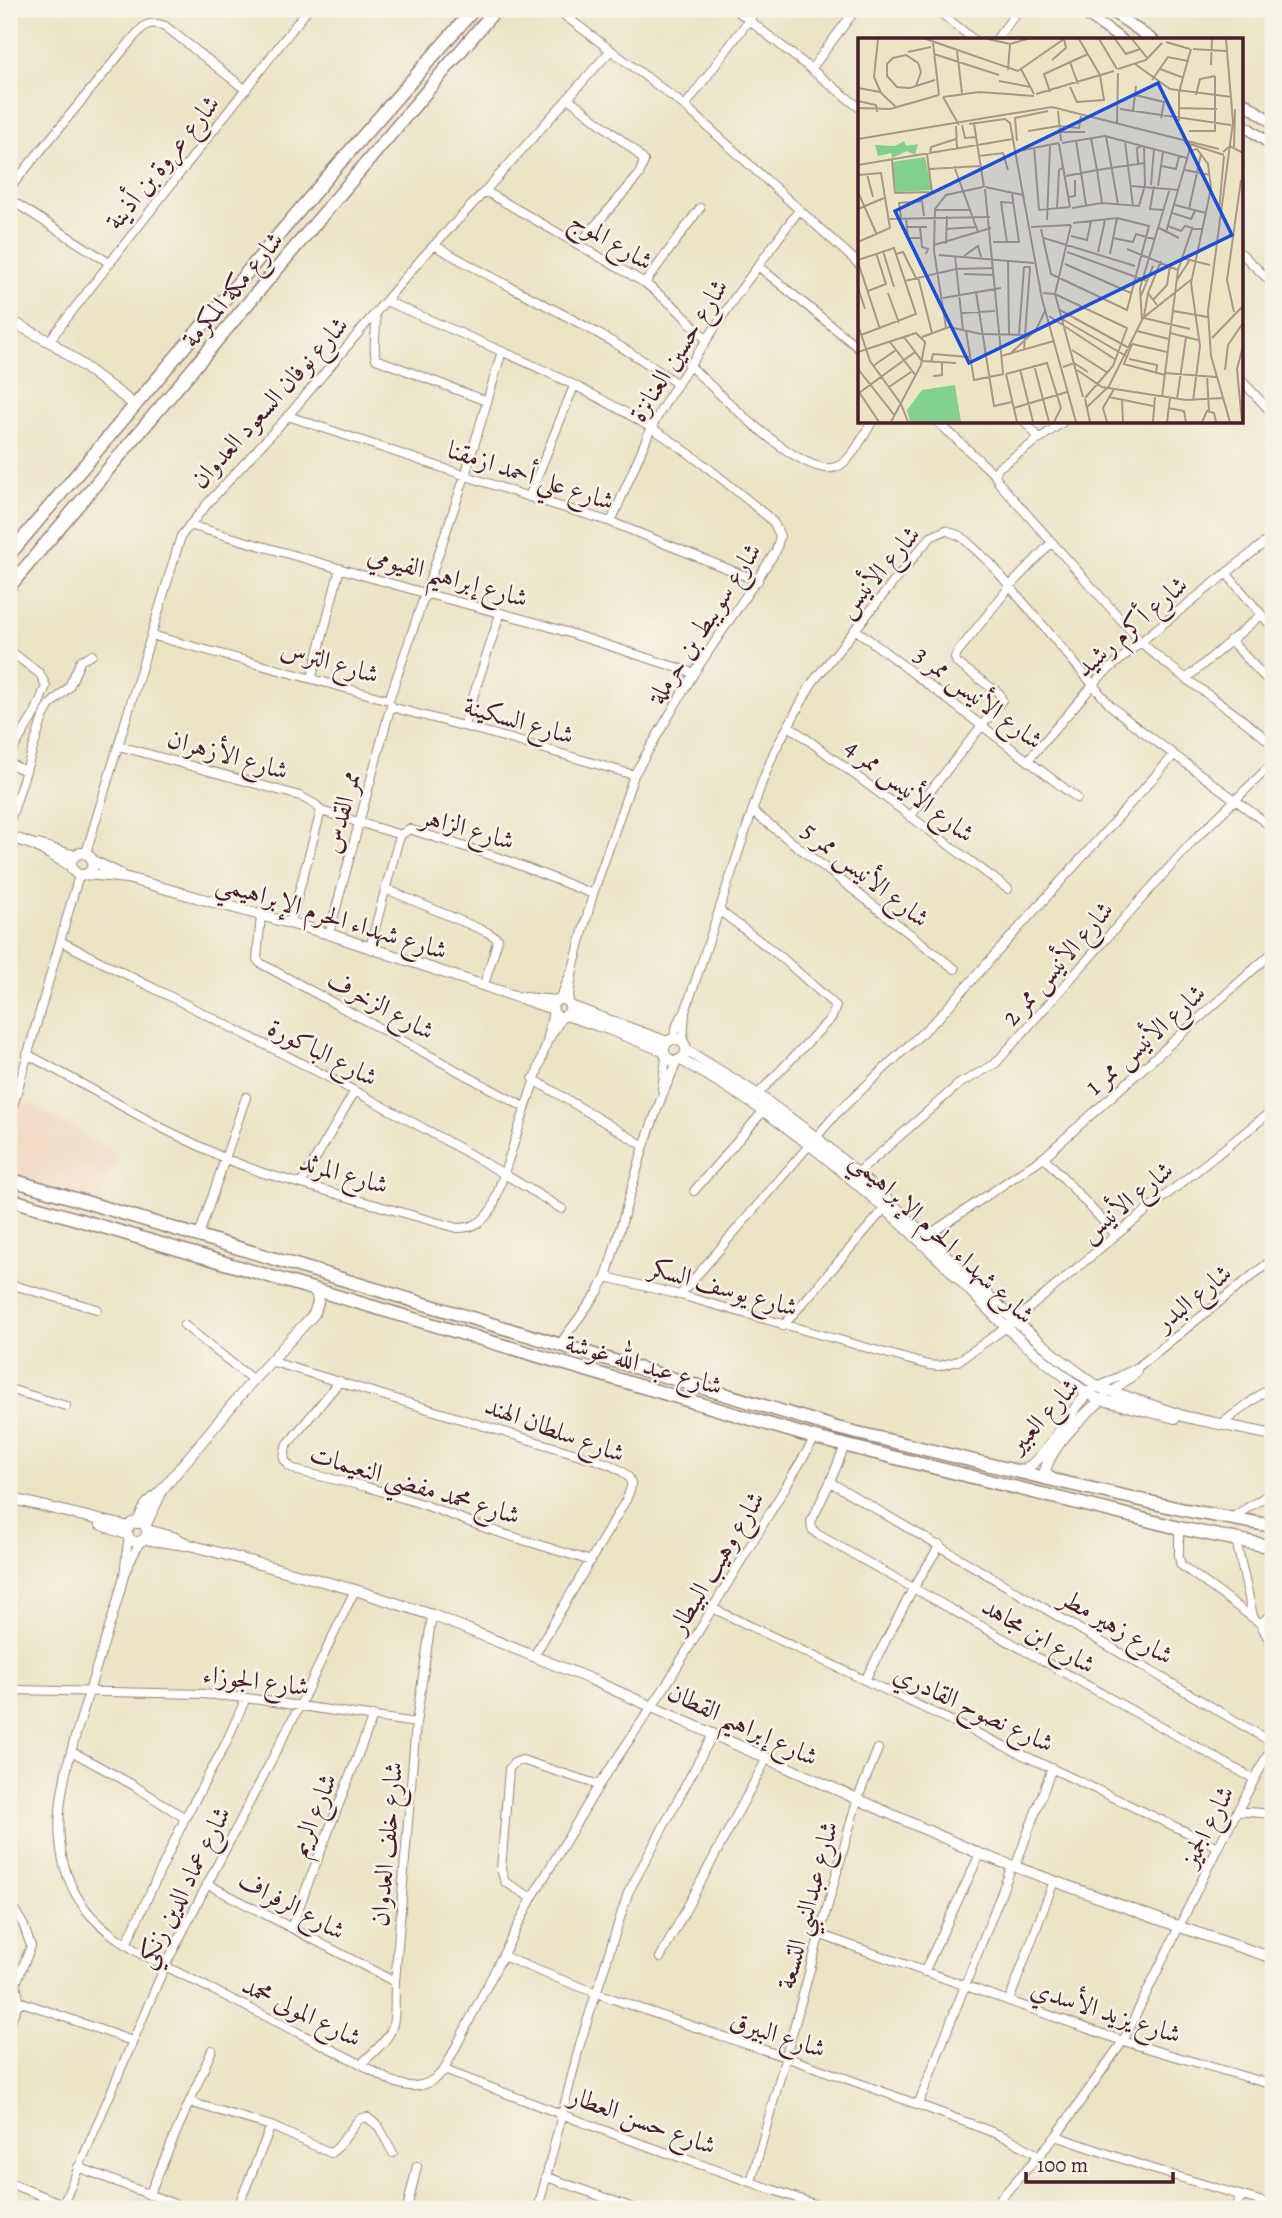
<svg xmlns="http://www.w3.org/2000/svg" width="1282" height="2218" viewBox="0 0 1282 2218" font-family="Alegreya,Amiri,serif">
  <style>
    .built { fill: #f1d5bd }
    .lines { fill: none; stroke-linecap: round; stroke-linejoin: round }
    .minor-casing { stroke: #9a8278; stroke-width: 10 }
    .tertiary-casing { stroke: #9a8278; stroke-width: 12 }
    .secondary-casing { stroke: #9a8278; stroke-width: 13 }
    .primary-casing { stroke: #9a8278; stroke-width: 15 }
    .minor { stroke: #fff; stroke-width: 8 }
    .tertiary { stroke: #fff; stroke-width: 10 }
    .secondary { stroke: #fff; stroke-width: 10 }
    .primary { stroke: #fff; stroke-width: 12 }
    .labels { text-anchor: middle; stroke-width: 5; stroke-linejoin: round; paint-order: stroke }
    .street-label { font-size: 26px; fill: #4a1f2b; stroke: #f7f3e8 }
    .inset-road { fill: none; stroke: #ab9587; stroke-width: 2 }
    .view { fill: #1d4ed8; fill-opacity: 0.15; stroke: #1d4ed8; stroke-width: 3.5 }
    .inset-edge { fill: none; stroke: #4a1f2b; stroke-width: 3.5 }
  </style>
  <rect width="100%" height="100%" fill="#f7f3e8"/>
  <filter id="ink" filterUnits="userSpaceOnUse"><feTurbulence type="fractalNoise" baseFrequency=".0143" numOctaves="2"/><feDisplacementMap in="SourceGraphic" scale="14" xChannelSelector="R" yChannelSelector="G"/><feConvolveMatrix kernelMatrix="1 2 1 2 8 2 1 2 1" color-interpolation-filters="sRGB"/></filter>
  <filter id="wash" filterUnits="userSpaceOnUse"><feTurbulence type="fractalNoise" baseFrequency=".00686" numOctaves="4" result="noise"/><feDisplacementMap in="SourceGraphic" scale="28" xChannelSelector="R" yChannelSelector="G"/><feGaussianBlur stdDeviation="1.57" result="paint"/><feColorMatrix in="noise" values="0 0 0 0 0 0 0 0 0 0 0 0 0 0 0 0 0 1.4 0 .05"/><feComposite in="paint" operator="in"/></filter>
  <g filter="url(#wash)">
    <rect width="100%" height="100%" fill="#ebe4c5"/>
    <path class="built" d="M20,1098l98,56 -18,50 -91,-29v-31z"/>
  </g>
  <g filter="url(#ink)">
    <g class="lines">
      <defs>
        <path id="minor" d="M556,9l129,97 175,159
          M735,9l125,99
          M936,9l38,31
          M996,40l23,-31
          M812,68l44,-59
          M568,98l66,52 10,11 -5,14 -60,69
          M685,106l72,-97
          M9,189l125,-152c10,-12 15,-17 31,-11l81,64
          M485,191l160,92 32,26 29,30
          M9,199l99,63
          M434,245c80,47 167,83 243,139
          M1242,254l31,30
          M758,266l102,83
          M645,283l55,-75
          M386,301c89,39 181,75 264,126 42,26 81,59 118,90l6,6 6,13 -4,15 -82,122 -60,102 -41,119 -20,75 -5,33
          M375,315c3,15 -3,30 1,44l110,42
          M49,341l259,-332
          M689,365c25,23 113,115 147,102 16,-6 27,-31 36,-45
          M1242,381l31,33
          M288,416l241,81 82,25 147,59
          M938,422l57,53 4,8 142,159c40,38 91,65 132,103
          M1025,422l15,17
          M995,475l3,-7 65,-46
          M529,497l45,-111
          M611,522l40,-94 17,-30 68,-102 63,-86
          M189,525l235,68 114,30 156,50
          M1226,573l47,55
          M855,629l222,169
          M151,635l238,65
          M1230,640l43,46
          M9,650l31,24 6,12 -11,27 -26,43
          M312,677l28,-109
          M1187,678l74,-63
          M389,700l76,-224 37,-125
          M391,707l102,27 141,41
          M464,725l36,-111
          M788,725l220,164
          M119,746l181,50 16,9 5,6 80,24
          M1028,760l72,-83 49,-42 124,-99
          M9,763l16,8
          M752,811l203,158
          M910,817l92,-117 -3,-7 -42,-30 -2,-5 2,-5 54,-68 41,-43
          M9,824l34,-107 7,-12 19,-18 12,-27 11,-5
          M86,853l95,-317 27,-33 80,-87 133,-157 64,-68 126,-141
          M386,889l101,43 11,7 -14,46
          M720,911l61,46 55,49 -4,11 -77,80
          M261,915l-4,44 3,4 264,144
          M290,924l31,-113
          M329,934l62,-229
          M60,941c169,86 341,168 502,268
          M370,947l28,-105 3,-7 8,-6 97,31 87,34
          M560,999l11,-27
          M549,1039l14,-23
          M673,1039l5,-17 7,-10 77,-230 13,-32 37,-67 109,-135 10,-11 15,-7 16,7 29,27 119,141 20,17 143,106
          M683,1042l2,-30
          M27,1054l135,74 64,31 37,14 194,55c18,0 26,-6 36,-21l54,-165 6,-31
          M533,1079l111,67
          M662,1089l4,-31
          M9,1120l70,-245
          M1044,1157l72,78
          M853,1177l106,-93 36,-20 197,-222 81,-79
          M302,1182l53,-91
          M694,1191l72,-83
          M199,1235l47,-138
          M927,1236l117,-79 229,-205
          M606,1277l74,18 248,70 11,1 19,-5 49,-34 109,-92 157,-125
          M9,1284l88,25
          M680,1295l157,-182 102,-96 235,-262
          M184,1325l69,55
          M783,1326l102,-118
          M559,1345l39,-53 8,-15 38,-131 18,-50 15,-34
          M270,1361l300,91c15,5 58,14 61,31 1,6 -3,11 -5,17l-92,156
          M340,1381l-54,65 -2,13 5,7 9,5 69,16 58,18 63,24 103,32
          M1098,1387l40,-20 135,-108
          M9,1389l57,17
          M1111,1392l25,-18 2,-7
          M1220,1425l53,-40
          M830,1482l15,-36
          M1231,1518l42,-26
          M1179,1528v29l2,8 79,58 13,24
          M129,1538c-3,12 -3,25 -5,37 -8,36 -22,72 -32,107 -21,71 -59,162 -5,229 15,18 35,31 54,43l220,110c29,17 56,37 83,6l88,-172 67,-113 66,-98 150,-249
          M1236,1540l17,76
          M125,1572l15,-30
          M712,1608l506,239
          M1260,1623l13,-9
          M865,1680l49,-93 26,-42
          M9,1692l7,-2 187,4 43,4 170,25
          M71,1751l62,34 52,33
          M1254,1779l-437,-245 -5,-5 -1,-7 19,-40 443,261
          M1237,1811l36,3
          M1015,1867l37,-99
          M207,1884l188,98
          M532,1898l-27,-16 -4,-12 8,-101 5,-6 8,-3 77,25
          M9,1901l14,23 8,22 -15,37 3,18
          M291,1928l82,-212
          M821,1935l302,106 150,44
          M126,1944l59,-126 40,-73 21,-47
          M503,1956c93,40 190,70 285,102 64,22 128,46 191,69l31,12 28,16
          M660,1958l107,-200
          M924,1972l56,-118
          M1009,2001l45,-120
          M9,2025l10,-24 113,40
          M361,2064c38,-35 33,-33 34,-82l21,-259 16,-108
          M444,2070l178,67 206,72
          M189,2102l82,24 60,27 7,-6 21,-28 8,-2 12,10 14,26
          M918,2105l94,-239
          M1056,2136l93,32 124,37
          M78,2167l109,42
          M547,2177l89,32
          M751,2182l106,-382 21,-51
          M9,2183l54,21
          M149,2195l63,-145
          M61,2209l104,-243 135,-261 55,-115
          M237,2209l34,-83
          M407,2209l10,-43
          M538,2209l42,-165 48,-151 85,-159
          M991,2209l65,-73 67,-95 95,-194 55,-102
          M1234,2209l7,-13"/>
        <path id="tertiary" d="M9,320l45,24 82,62
          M9,836l25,9 37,21
          M38,845l37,11
          M71 864a11 11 0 1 1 22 0a11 11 0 1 1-22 0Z
          M93,861l27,13
          M88,874l39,4 202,56 224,75
          M525,998l31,3
          M552 1008a9 9 0 1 1 18 0a9 9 0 1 1-18 0Z
          M570,1006l97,36
          M566,1015l42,14 56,22
          M664 1050a11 11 0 1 1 22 0a11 11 0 1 1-22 0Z
          M686,1050l71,44 60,44 73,64 125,119 44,37 39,29 88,30 87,18
          M681,1060c99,54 176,120 257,198 23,22 44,46 67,68 26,25 55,47 83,68l14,6 73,18
          M1019,1472c31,-12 46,-59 72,-81
          M1053,1480l-8,-9c7,-26 39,-57 59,-73
          M9,1498l120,29
          M127 1532a10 10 0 1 1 20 0a10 10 0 1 1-20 0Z
          M137,1523l9,-18 15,-14 92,-111 61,-66 4,-12 -2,-11
          M100,1524l28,11
          M145,1526l15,-31
          M147,1530l26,7 17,8 165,45 77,25 158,64 390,175 200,73 93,31
          M144,1539l42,6"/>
        <path id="secondary" d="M1079,9l43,31
          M1108,9l45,31
          M1242,101l31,22
          M1242,124l31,22"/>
        <path id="primary" d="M9,555l320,-380 145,-166
          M9,587l487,-578
          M9,1179l828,249 216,52 132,30 88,16
          M9,1199l806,239 364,90 94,19"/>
      </defs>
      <use href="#minor" class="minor-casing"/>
      <use href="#tertiary" class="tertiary-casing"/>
      <use href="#secondary" class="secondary-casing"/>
      <use href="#primary" class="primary-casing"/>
      <use href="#minor" class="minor"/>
      <use href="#tertiary" class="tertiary"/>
      <use href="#secondary" class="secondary"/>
      <use href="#primary" class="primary"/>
    </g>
  </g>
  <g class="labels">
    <g class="street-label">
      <text transform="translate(162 162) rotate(-51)" y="9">شارع عروة بن أذينة</text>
      <text transform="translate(612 240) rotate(31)" y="9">شارع الموج</text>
      <text transform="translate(232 289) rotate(-50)" y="9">شارع مكة المكرمة</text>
      <text transform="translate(678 350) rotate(-58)" y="9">شارع حسين العنانزة</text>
      <text transform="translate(269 402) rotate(-48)" y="9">شارع نوفان السعود العدوان</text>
      <text transform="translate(531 475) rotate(18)" y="9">شارع علي أحمد ازمقنا</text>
      <text transform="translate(878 571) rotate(-49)" y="9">شارع الأنيس</text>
      <text transform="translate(448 576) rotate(16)" y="9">شارع إبراهيم الفيومي</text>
      <text transform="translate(704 623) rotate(-57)" y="9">شارع سويبط بن حرملة</text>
      <text transform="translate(1131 626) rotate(-41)" y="9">شارع أكرم رشيد</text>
      <text transform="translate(330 661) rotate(16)" y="9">شارع الترس</text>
      <text transform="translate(979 697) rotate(37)" y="9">شارع الأنيس ممر 3</text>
      <text transform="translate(519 720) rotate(16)" y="9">شارع السكينة</text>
      <text transform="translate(228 754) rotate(16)" y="9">شارع الأزهران</text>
      <text transform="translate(910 790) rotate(37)" y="9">شارع الأنيس ممر 4</text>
      <text transform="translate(341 812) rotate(-75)" y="9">ممر القدس</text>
      <text transform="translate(468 828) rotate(16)" y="9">شارع الزاهر</text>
      <text transform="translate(866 874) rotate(38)" y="9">شارع الأنيس ممر 5</text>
      <text transform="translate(332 916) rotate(17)" y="9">شارع شهداء الحرم الإبراهيمي</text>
      <text transform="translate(1057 963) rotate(-49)" y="9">شارع الأنيس ممر 2</text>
      <text transform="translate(381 1005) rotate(28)" y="9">شارع الزخرف</text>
      <text transform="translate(1145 1039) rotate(-42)" y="9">شارع الأنيس ممر 1</text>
      <text transform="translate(323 1052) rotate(27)" y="9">شارع الباكورة</text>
      <text transform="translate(344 1173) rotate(16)" y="9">شارع المرثد</text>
      <text transform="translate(1126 1201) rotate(-39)" y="9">شارع الأنيس</text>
      <text transform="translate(943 1237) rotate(43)" y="9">شارع شهداء الحرم الإبراهيمي</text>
      <text transform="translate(724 1287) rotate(16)" y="9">شارع يوسف السكر</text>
      <text transform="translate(1193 1297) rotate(-39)" y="9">شارع البدر</text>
      <text transform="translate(644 1364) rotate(16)" y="9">شارع عبد الله غوشة</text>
      <text transform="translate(1043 1415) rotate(-47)" y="9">شارع العبير</text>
      <text transform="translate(555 1429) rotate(20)" y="9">شارع سلطان الهند</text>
      <text transform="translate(415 1484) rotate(17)" y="9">شارع محمد مفضي النعيمات</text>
      <text transform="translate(716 1562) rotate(-59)" y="9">شارع وهيب البيطار</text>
      <text transform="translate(1117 1626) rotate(30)" y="9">شارع زهير مطر</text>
      <text transform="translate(1039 1635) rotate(30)" y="9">شارع ابن مجاهد</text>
      <text transform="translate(256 1680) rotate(7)" y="9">شارع الجوزاء</text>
      <text transform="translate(974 1708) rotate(25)" y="9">شارع نصوح القادري</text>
      <text transform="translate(743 1724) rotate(25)" y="9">شارع إبراهيم القطان</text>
      <text transform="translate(313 1815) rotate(-69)" y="9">شارع الريم</text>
      <text transform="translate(1207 1826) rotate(-63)" y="9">شارع الجميز</text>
      <text transform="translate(386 1844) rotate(-85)" y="9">شارع خلف العدوان</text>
      <text transform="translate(183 1887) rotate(-63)" y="9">شارع عماد الدين زنكي</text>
      <text transform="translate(292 1905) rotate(28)" y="9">شارع الرفراف</text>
      <text transform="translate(807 1905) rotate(-75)" y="9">شارع عبدالنبي التسعة</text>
      <text transform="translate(302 2011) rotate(26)" y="9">شارع المولى محمد</text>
      <text transform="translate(1106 2011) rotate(18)" y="9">شارع يزيد الأسدي</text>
      <text transform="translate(778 2034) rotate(18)" y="9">شارع البيرق</text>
      <text transform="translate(643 2120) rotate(20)" y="9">شارع حسن العطار</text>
    </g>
  </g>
  <g transform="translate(858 38)">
    <rect width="385" height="385" fill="#ebe4c5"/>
    <path d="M46,103l2,5 12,-2 -3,11 -8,-4 -15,7 -1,-5 -13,3 -3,-11 20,1zM67,119l7,33 -36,2 -4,-30zM97,347l6,37h-51l-3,-12 15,-20z" fill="#82cf8e"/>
    <path class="inset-road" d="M20,1l-4,38 7,16 16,15M68,1l92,32 46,-32M130,1l22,5 17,-5M241,1l18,30M257,1l11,15 14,-5M274,1l16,20M368,1l7,83 -25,189 3,45 19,66M308,4l24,7M75,5l6,52M335,11l33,2M99,13l5,42M50,14l23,-5M76,16l65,21M194,22l14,-12 -2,-9M212,24l8,22M277,26l35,25 62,8M353,27l1,-26M163,31l13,25M260,31l28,-9 16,-17M302,31l24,9M150,32l2,-26M294,42l16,-23 20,4M141,43l32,6M58,48l5,-14 -3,-9 -12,-8 -13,3 -6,6v12l10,11 12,1 4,-1 22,-7M212,49l7,15 27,-2 -4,-25 -21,-36M0,50l22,4M192,54l-6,-18 44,-20M178,56l78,-23M277,57l29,7 -3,16M338,57l4,-16 15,-3M85,59l36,-5 55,4M85,59l16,28M0,63l18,4 1,7M0,70l32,1M321,70l38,1M32,71l49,-14M262,71l111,16M200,73l3,30M275,73l3,-25M321,83v-29l12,-43M259,85l1,-50M111,86l36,-5 5,4 32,176 34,123M116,86l10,63M104,87l3,13 12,-1M98,88l1,23M170,93l31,-5 20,2 2,-12M331,93h26v-55M201,94h26M248,98l12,68M233,100l6,32M0,101l194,-32 167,42M218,102l10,65M159,103l-2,-23 33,-7M267,103l8,65M326,104l40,13M204,105l43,-7 82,22M201,106l11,63M176,109l5,63 31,-3M376,109l1,-38M160,113l41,-8M330,113l9,-2 11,15 3,24 -20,95 9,63 -7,55M365,114l7,-6 13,7M72,116l1,-7 25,-8M121,118l24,-3 5,17M34,122l3,33 37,-1 -5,-38M280,126l-1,-16 5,-2M0,127l155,-26M96,128l24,66M304,128l14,3 3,-13M72,131l50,-3M239,132l48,-7M239,132l5,33M327,132l25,5M9,136l6,23M0,137l23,-2 9,55 -32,14M208,138l31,-6M293,147l3,-36M273,148l48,4M296,148l-4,23 14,1M300,148l5,-34M127,149l38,8M127,151l18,184M0,154l19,43M211,159l6,-1v-16M317,167l31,8M214,170l30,-5 37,3 6,-21 -1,-39M0,171l26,-11M199,171l2,-39 5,-3M331,171l12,-55M77,172h36M361,173l5,-55M314,175l19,6 4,-8M43,180l-2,-15 23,-2 2,15M48,180l2,20h14M30,181l102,-2M189,182l3,-75M213,187l-16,69 28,103M310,188l13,5 4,-5 8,2M48,189h21M62,189l2,20 6,2 -2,5M173,189l40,-2M301,190l20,10M88,191l30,-2M183,191l10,45 76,36 22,-84 -32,-8 -44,5M308,194l25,-87M213,198l16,4 4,-19M186,200l91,28M255,200l20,4 3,-8 18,5M135,204h26l-7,-48M149,205l-6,-41 13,1M88,206l1,-28M76,207l57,-17M269,211l51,21M25,213l11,36M209,214l80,29M240,214l7,-32M38,216l7,-2 13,26M252,216l7,-36M81,217l95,8M97,218l8,74M106,218l14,-10 3,11M324,220l28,7M0,222l36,-12 22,66 -55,21M150,222l1,74M0,224l22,67M207,226l66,29M106,236l30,1M60,239l14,56M319,242l12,-19M47,243l51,-12 38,-1M0,250l7,21M385,251v-35M10,253l18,-7 -10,-31M118,254l18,114 18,-4M30,255l11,30M185,255l12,1 72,34 -14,38 -28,32M283,258l12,-30M85,260l58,-10M295,262l14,-15 3,-19M299,267l-9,-12 13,-32M202,272l69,38M315,273l35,6M376,274l-7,-32 14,-100M104,275l33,-2M191,278l67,44M286,278l4,-23M286,280l46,11M204,281l64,37M284,282l-2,-32 30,-100M0,287l12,36 31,43 7,18M88,290l-12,-77 1,-42 11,-14 37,-8M108,293l8,49 30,-6M279,293l32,8M312,295l28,7M161,296l5,-67M46,299l18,24 34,2M64,299l27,-10 32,7 44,1M354,300l31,-32M32,304l26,34M274,306l-8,20 41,11M274,306l35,8M166,312l6,-83h-6M214,312l36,23M0,314l58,-19 9,9 -4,23 -30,57M152,316l26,-24 9,-19M143,318l53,-15M271,321l28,6 -1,8M73,324l2,-8 36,3M176,327l15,57M15,328l23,-16M205,329l11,-4 14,9M0,331l37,47M162,331l13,53M219,332l25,17 84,13 37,-2M367,332l3,-25 15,-22M307,335l51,4M148,336l41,-11 14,45 -7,14M148,336l11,48M75,338l9,-1v-12M349,338l2,35M31,349l22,-15M250,350l35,-70 49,-39M1,354l20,30M1,355l56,-41M251,359l44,9M304,359l16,-127 14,-41h11M227,361l5,23M319,361l9,-62M264,362l1,22M229,369l20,-19M156,370l53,-16M310,370l16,3 2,11M249,384l-4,-14 11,-19M295,384l2,-25M309,384l3,-24M344,384l5,-11 7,2 2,9M384,384l-5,-53 6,-23"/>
    <path class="view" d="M300,45l74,152 -263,128 -74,-152z"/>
    <rect width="385" height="385" class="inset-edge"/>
  </g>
  <rect width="1282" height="2218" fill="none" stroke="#f7f3e8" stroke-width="35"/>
  <path d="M1026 2172v10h147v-10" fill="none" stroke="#4a1f2b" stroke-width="3.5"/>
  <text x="1037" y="2172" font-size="21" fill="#4a1f2b" stroke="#f7f3e8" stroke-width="5" paint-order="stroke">100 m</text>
</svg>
